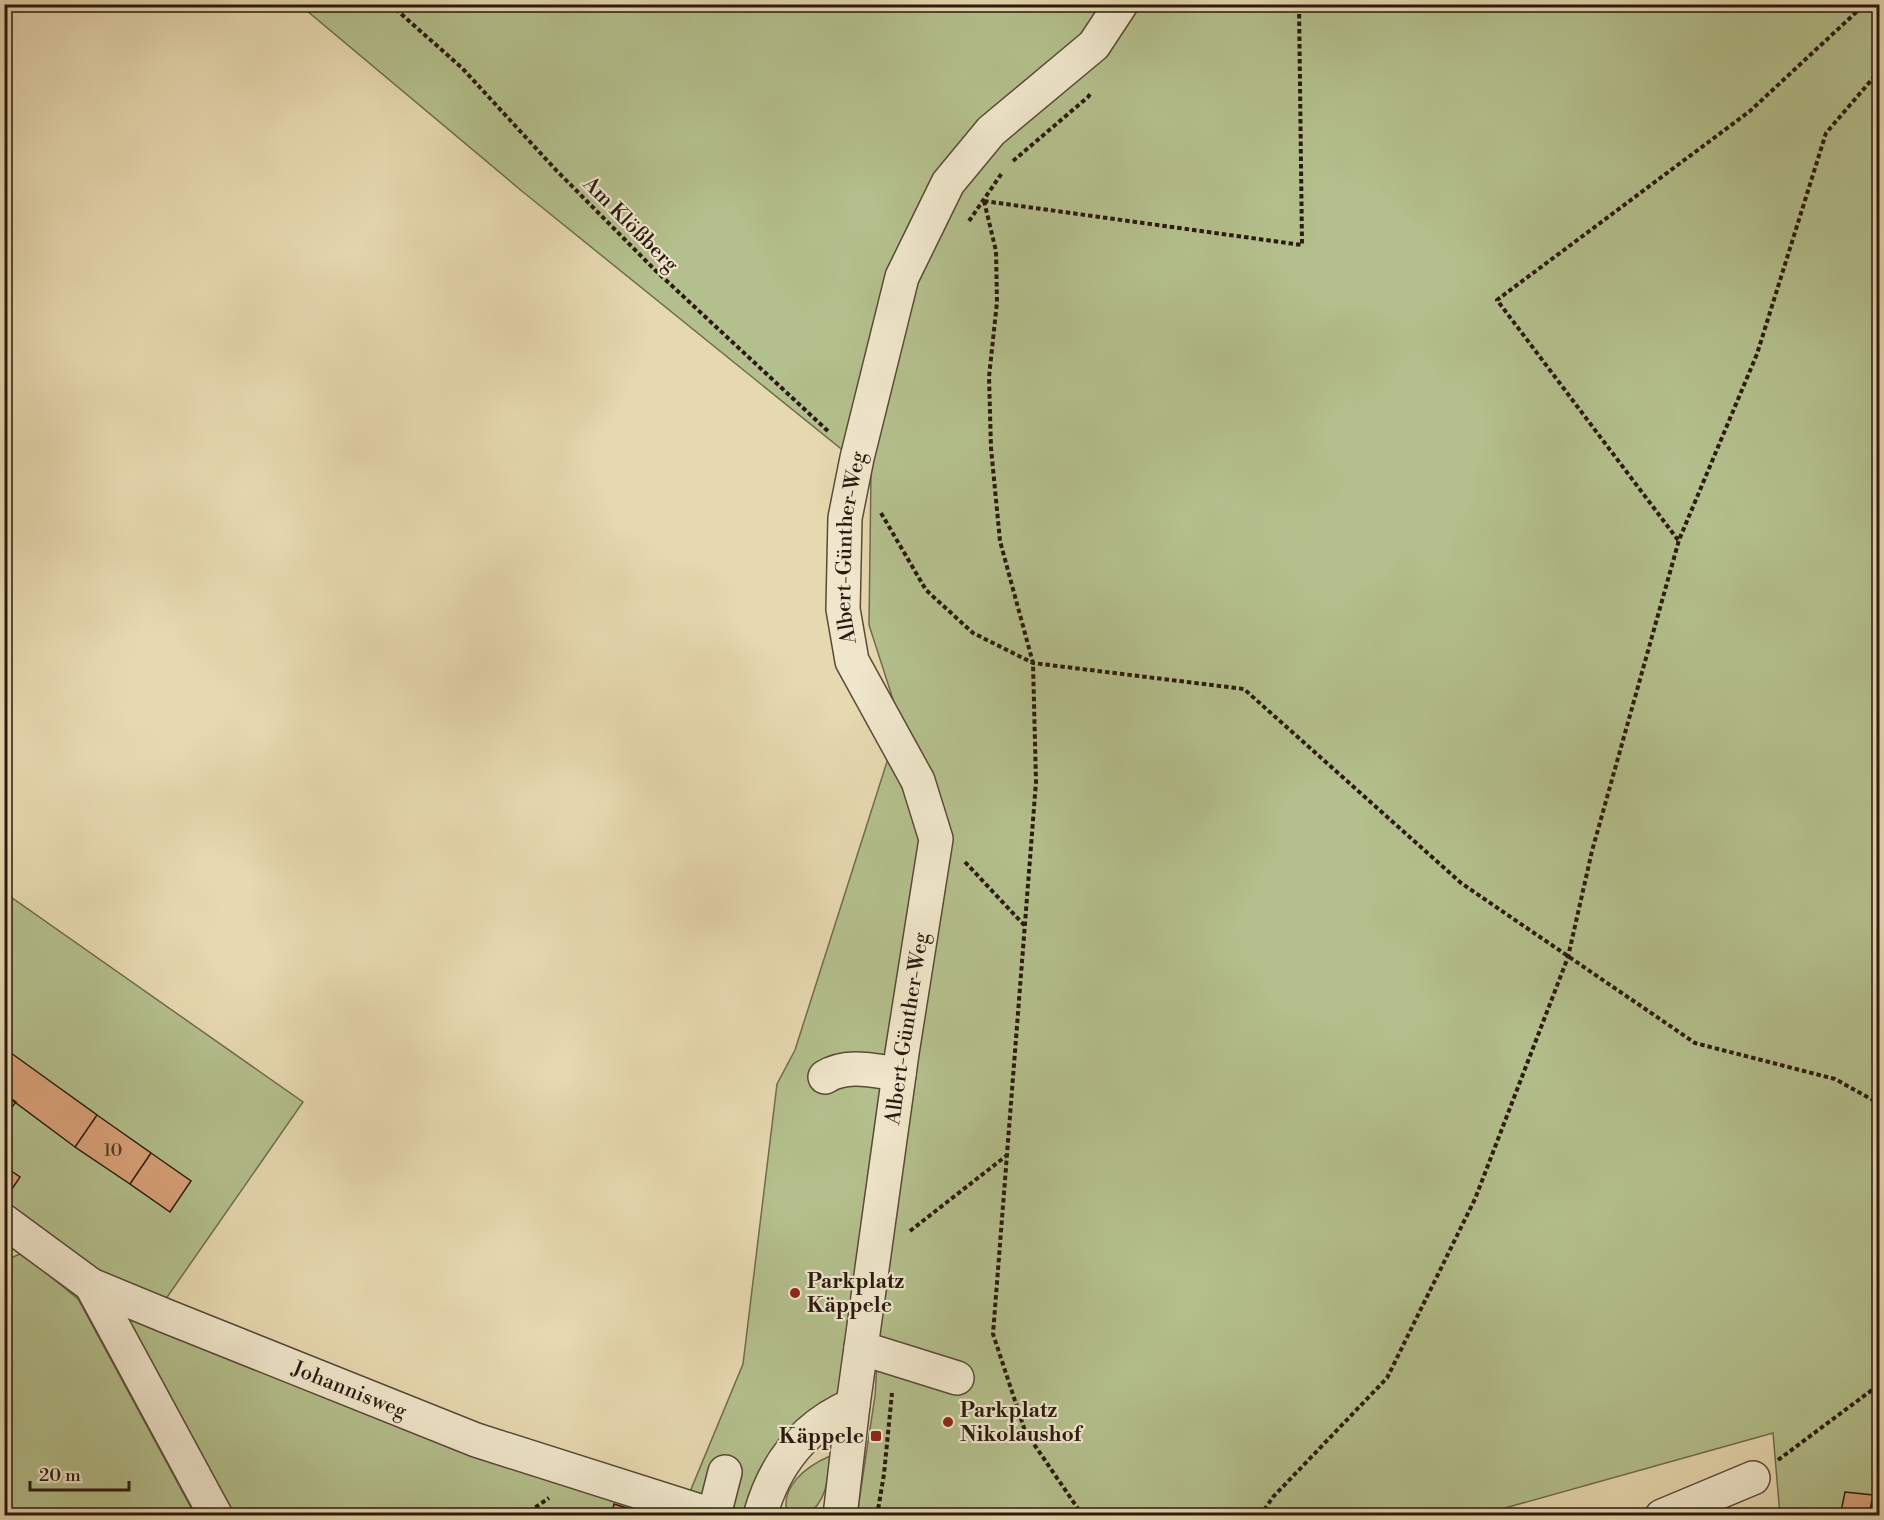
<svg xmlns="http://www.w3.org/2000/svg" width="1884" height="1520" viewBox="0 0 1884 1520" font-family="'Libre Bodoni',serif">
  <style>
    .green { fill: #b3bf8c; stroke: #6e6c4d; stroke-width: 1.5 }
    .building { fill: #daa27a; stroke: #2a1a0e; stroke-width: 1.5 }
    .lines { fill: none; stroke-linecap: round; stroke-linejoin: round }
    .minor-casing { stroke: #594a36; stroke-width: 36 }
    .path { stroke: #2a1a0e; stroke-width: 4; stroke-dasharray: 4.5 3; stroke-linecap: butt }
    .minor { stroke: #efe6cb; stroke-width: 33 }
    .poi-dot { fill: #8f2418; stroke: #efe6cb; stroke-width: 2 }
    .labels { text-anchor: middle; stroke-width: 4.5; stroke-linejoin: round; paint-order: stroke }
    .number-label { font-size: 18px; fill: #563c29 }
    .street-label { font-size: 21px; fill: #2a1a0e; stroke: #efe6cb }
    .poi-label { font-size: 21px; font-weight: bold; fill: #2a1a0e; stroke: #efe6cb; text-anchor: start }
  </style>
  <rect width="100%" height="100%" fill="#e6d8af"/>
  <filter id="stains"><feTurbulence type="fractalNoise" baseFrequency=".00333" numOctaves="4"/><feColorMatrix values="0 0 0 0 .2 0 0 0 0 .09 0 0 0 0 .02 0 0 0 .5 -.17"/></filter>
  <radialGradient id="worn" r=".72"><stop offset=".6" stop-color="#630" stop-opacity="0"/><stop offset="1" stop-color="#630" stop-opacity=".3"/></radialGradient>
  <path class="green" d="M300,5h1579v1510h-99l-7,-82 -293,82h-623l18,-119 10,-156 -45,171 -80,104h-544l-125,-230 -86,-64v-328l298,209 -140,201 315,123 211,68 54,-130 34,-280 18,-34 105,-329 -31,-96 2,-152 -348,-281z
    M22,1253l56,46 117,216h-190l-1,-254z
    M830,1456c-2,23 -3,45 -23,59l-19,1c-10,-29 19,-50 42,-60z"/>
  <path class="building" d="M4,1048l93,67 -22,32 -71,-53z
    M4,1094l12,8 -12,15z
    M97,1115l54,38 -21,31 -55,-37z
    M151,1153l40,28 -21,31 -40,-28z
    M4,1166l16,11 -12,18 -4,-2z
    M1845,1492l28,3 -4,21h-29z
    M614,1504l38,12h-41z"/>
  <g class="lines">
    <defs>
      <g id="minor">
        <path d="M825,1077c22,-14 50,-6 74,-3"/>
        <path id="s1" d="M4,1221l87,64 75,31 310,124 239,76"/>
        <path d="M91,1285l125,231"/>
        <path d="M861,1348l96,30"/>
        <path d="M714,1515l11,-43"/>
        <path d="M760,1516c14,-51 44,-90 93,-111"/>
        <path id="s2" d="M840,1516l13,-111 49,-352 34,-214 -18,-58 -66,-120 -9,-52 2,-91 12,-60 45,-181 46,-94 43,-52 103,-86 27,-41"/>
        <path d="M1662,1516l91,-38"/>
      </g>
    </defs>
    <use href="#minor" class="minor-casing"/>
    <path class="path" d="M390,4l72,64 94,102 99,100 175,163
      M1013,161l75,-64 3,-4
      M984,201l12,50 1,51 -8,75 2,71 9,93 33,122 3,119 -43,552 32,97 58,85
      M984,201l318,44 -3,-241
      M969,221l33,-48
      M881,513l45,77 47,43 60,30 211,26 217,194 234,160 140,36 45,25
      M1678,540l-181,-240 253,-189 115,-107
      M965,862l60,64
      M910,1231l96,-75
      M1778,1460l102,-76
      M523,1516l26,-18
      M877,1516l7,-42 8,-81
      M1260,1516l13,-19 114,-119 88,-179 93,-242 24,-106 87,-311 78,-186 69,-221 54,-63"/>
    <use href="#minor" class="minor"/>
  </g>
  <g class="poi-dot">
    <circle cx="795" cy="1293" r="6"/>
    <circle cx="948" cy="1422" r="6"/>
    <rect x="870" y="1430" width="12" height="12" rx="3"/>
  </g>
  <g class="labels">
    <g class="number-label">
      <text x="113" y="1156">10</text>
    </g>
    <g class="street-label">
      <text transform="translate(631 224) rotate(45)" y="7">Am Klößberg</text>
      <text dy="7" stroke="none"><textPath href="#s2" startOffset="996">Albert-Günther-Weg</textPath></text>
      <text dy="7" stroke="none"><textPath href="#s2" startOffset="492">Albert-Günther-Weg</textPath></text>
      <text dy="7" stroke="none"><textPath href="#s1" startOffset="387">Johannisweg</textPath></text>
    </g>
    <g class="poi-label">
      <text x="807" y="1288">Parkplatz<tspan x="807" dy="24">Käppele</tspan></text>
      <text x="960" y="1417">Parkplatz<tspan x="960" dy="24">Nikolaushof</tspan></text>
      <text x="864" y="1443" text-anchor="end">Käppele</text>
    </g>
  </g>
  <rect width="1884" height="1520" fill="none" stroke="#e6d8af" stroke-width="24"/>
  <rect x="6" y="6" width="1872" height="1508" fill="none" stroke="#2a1a0e" stroke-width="3"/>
  <rect x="12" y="12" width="1860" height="1496" fill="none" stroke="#2a1a0e" stroke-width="1.5"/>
  <path d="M30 1481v9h99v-9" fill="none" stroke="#2a1a0e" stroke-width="3"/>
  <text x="39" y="1481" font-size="18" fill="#2a1a0e" stroke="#efe6cb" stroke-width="4.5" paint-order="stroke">20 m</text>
  <rect width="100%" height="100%" filter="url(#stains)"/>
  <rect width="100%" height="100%" fill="url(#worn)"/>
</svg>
